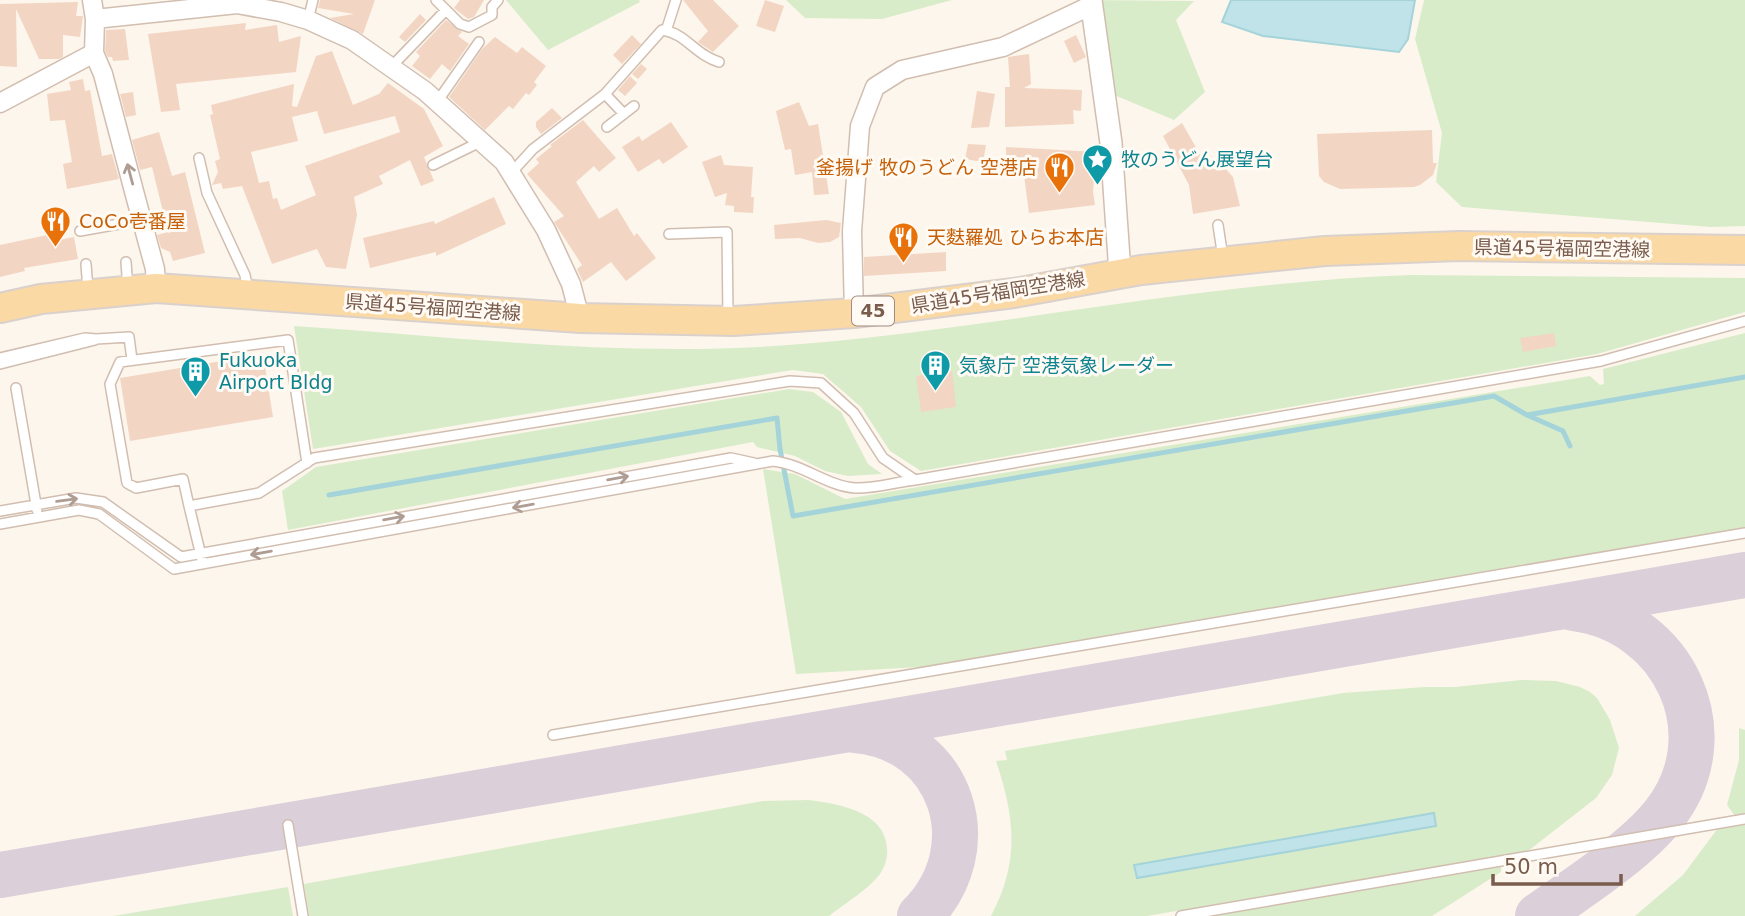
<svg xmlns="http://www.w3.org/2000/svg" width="1745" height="916" viewBox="0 0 1745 916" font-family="'DejaVu Sans','Noto Sans JP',sans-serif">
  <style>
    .green { fill: #d8ecc9 }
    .water { fill: #bfe3e8; stroke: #a5d3da; stroke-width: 2 }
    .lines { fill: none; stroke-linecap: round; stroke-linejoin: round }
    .stream { stroke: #a5d3da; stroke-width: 5 }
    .taxiway { stroke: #dbcfda; stroke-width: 46 }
    .building { fill: #f3d5c3; fill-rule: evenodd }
    .service-casing { stroke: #d1beb0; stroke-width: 12 }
    .minor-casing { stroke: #d1beb0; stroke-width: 21 }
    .tertiary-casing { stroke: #d1beb0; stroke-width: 24 }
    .primary-casing { stroke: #dad1cd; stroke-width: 32 }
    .service { stroke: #fff; stroke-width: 9 }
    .minor { stroke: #fff; stroke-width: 18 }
    .tertiary { stroke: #fff; stroke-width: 21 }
    .primary { stroke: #fbd9a5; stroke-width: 28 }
    .oneway { stroke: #af9d94 }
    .labels { text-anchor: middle; stroke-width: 6; stroke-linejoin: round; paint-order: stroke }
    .shield { fill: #fffaf3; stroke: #a28b7f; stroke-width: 2 }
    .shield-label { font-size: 18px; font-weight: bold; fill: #7a5c4d }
    .culture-label { font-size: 19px; fill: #0d838f; stroke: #fffaf3; text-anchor: start }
    .food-label { font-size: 19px; fill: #c56008; stroke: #fffaf3; text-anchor: start }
    .street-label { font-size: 19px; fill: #7a5c4d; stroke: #fffaf3 }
  </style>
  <rect width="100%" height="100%" fill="#fdf6ec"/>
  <path class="green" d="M506,0h133l1,2 -92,48z
    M786,0h166l-70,19 -77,-1z
    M1086,0l108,1 -18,19 29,72 -31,28 -67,-28z
    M1424,0h321v226l-34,1 -249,-20 -26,-25 6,-49 -27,-94z
    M1411,275l334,3v34l-148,42 -676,117 -31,-20 -29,-44 -38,-33 -30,-4 -480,79 -19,-123c167,11 339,33 507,18 204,-17 405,-62 610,-69z
    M1745,333v197l-484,84 -341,53 -124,7 -33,-205 32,5 50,25 745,-123 10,9 4,-1 -1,-15z
    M789,389l24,3 28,20 27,52 14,10 -34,2 -23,-5 -30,-15 -38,-9 -4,-5 -465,88 -6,-39 34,-24z
    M1521,680l35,1 24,6 10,5 7,6 13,22 9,28 -7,27 -16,23 -68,53 -381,65h-156c29,-55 24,-98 5,-155l11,-1 -2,-9 338,-58 82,-6h30z
    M1739,728l6,2v85l-10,1 -8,-11 12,-45z
    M809,800c29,4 76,11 78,48 1,9 -2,19 -7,26 -11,15 -36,30 -51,42h-520l-5,-32 459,-83z
    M1745,824v92h-110l48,-41 35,-47z
    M1501,865v7l-69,44h-227z
    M288,887l5,29h-180z"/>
  <path class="water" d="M1231,0h184l-7,39 -9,13 -136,-16 -41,-14z
    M1434,813l2,13 -299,52 -3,-13z"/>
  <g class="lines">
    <path class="stream" d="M1527,415l218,-38
      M329,495l448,-77 3,31 13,67 701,-120 33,19 36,16 7,15"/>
    <path class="taxiway" d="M855,730c97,8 133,118 65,186
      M0,875l1745,-300
      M1538,916c38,-27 96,-64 125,-100 66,-82 10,-196 -90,-208"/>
  </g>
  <path class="building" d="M320,0h55l-12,34 -33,-16 24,-4 -36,-6z
    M460,0h24l-10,17 -6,2 -14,-11z
    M683,0h30l26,26 -26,26 -15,-10 10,-11z
    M765,0l19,6 -9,26 -19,-6z
    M78,2l-2,14h7l-3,21 -17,-2v22l-4,2h-20l-23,-50 1,58 -17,-1v-62z
    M420,14l6,6 -21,22 -6,-5z
    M446,20l16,12 -4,4 11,8 -19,27 -8,-7 -12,15 -18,-13 8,-10 -4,-4z
    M246,23l-1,7 32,-5 2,17 22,-6 -5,36 -120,12 4,26 -19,2 -13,-78z
    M125,29l4,31 -16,1 -1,-4h-4l-3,-6 1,-21z
    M632,35l9,9 -19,20 -9,-9z
    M1076,35l10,22 -12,6 -10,-22z
    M495,37l22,16 5,-6 24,19 -12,16 3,3 -8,10 -3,-2 -13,16 -4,-3 -24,24 -36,-33 33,-48z
    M332,51l21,54 26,-11 9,-11 36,26 19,37 -19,11 10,24 -13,5 -11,-26 -31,16 4,8 -29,13 3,18 -11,54 -20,-2 -9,-18 -45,15 -30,-78 -19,3 -2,-6 -9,2 6,-13 -3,-11 5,-2 -10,-44 3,-1 -2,-9 83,-21 -2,22 5,1 19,-51zM317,111l7,23 71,-18 5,16 -95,34 11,29 -35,15 -4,-12 -4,1 -4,-18 -10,2 -8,-31 47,-11 -6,-24z
    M1029,54l2,30 -7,4 58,2 -1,21 -8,-1 1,14 -69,3v-40h5l-2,-30z
    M641,64l6,5 -9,10 -6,-5z
    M630,76l7,7 -12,13 -7,-6z
    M83,79l2,12 5,-1 12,66 10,-2 7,25 -52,10 -4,-25 9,-2 -7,-42 -15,1 -3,-27 24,-4 -2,-8z
    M977,91l18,3 -6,33 -18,1z
    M133,92l3,23 -10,2 -6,-23z
    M799,102l10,24 9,-2 11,70 -15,1 -2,-23 -17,3 -4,-26 -6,1 -9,-39z
    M552,108l10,10 -21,16 -5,-7v-5z
    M583,120l33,38 -17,14 -5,-6 -18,16 23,37 18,-11 17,28 3,-3 19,25 -30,23 -15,-19 -28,20 -6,-13 5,-4 -28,-43 10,-6 -37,-42 12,-11 -3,-4 16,-13 -2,-1z
    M671,122l17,25 -25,17 -4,-5 -21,13 -16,-25 17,-11 3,5z
    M1182,123l27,47 12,-6 12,13 7,29 -47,8 -4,-29 -26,-49z
    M1432,130l1,33h4l-4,12 -13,10 -6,2 -74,2 -16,-7 -5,-6 -2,-42z
    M159,132l13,44 13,-4 20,81 -32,8 -3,-9 -9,-4 -4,-13 11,-3 -16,-65 -12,3 -8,-30z
    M968,144l18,1 -3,17 -18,-3z
    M1006,147l90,5 -3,40 2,13 -66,8 -6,-45 -17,1z
    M721,155l3,10 29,2 -2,30h3l-1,16 -19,-1v-6l-9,-1 2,-12 -12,4 -13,-35z
    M494,197l12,27 -70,32v-4l-66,16 -7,-30 71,-17 1,3z
    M826,220l15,3 -2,14 -9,5 -12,1 -18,-5 -25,1 -1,-14z
    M52,234l1,7 21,-4 4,22 -54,9 1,3 -25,6v-32z
    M946,252v19l-82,5v-19z
    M1554,333l2,13 -33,6 -3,-14z
    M263,354l10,63 -143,24 -10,-63z
    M952,371l4,36 -35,5 -5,-36z"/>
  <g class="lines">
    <defs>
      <path id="service" d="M436,0l24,24 9,3 23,-12v-8l6,-7
        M308,20l5,-20
        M666,31l10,-31
        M392,66l53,-55
        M605,94l19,20
        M437,102l42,-60
        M607,127l27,-21
        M199,158l8,35 38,82 3,15
        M433,165l47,-23
        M512,172l21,-23 72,-55 57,-64c24,3 33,25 57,32
        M1218,225l5,33
        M80,231l39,-7
        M669,234l58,-2 1,84
        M126,262l2,27
        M86,264l2,26
        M0,358l85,-20 11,1 33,-2 3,23
        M0,364l95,-24
        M16,388l21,122
        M189,506l-6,-27 -47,9 -9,-5 -17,-99 10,-22 168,-22 19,123
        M0,511l76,-13 27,4 78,55 550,-99 23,5
        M0,524l79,-14 20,4 75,55 599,-108c30,3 54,25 82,27 19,1 41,-6 60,-8
        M203,564l-14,-58 70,-13 55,-35 476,-77 31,2 33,30 29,45 32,22 686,-119 144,-40
        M553,735l1192,-202
        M288,825l15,91
        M1181,916l564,-97"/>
      <path id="minor" d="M92,0l3,19 -1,34 9,21 32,121 20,74 1,19
        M95,19l142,-15 44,8 27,8 44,20 73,51 79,71 42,68 25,54 9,34
        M0,103l94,-50
        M854,313l-2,-82 8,-105 15,-39 27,-17 101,-23 89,-42"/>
      <path id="tertiary" d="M1091,0l20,143 9,130"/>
      <path id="primary" d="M0,308l41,-9 115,-11 424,30 154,3 120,-8 160,-20 127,-23 184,-19 134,-5 286,4"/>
    </defs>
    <use href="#service" class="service-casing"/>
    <use href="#minor" class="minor-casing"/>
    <use href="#tertiary" class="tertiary-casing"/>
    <use href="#primary" class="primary-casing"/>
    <use href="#service" class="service"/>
    <use href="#minor" class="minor"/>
    <use href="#tertiary" class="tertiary"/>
    <use href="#primary" class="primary"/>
  </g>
  <defs><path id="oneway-shaft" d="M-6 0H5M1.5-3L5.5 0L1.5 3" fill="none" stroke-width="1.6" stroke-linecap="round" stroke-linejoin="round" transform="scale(1.75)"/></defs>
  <g class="oneway">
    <use href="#oneway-shaft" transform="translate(130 174) rotate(-105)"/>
    <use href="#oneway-shaft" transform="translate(618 478) rotate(-10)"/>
    <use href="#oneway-shaft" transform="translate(67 500) rotate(-8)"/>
    <use href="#oneway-shaft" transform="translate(523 506) rotate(170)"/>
    <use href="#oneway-shaft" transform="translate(394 518) rotate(-10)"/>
    <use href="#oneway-shaft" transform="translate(261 553) rotate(170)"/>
  </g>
  <defs>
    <symbol id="sight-pin" viewBox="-11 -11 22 30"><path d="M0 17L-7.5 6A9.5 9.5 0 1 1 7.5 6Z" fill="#0f9aa8" stroke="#fffaf3"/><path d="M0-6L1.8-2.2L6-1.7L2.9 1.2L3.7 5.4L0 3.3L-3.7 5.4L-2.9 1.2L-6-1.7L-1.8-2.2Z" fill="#fff"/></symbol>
    <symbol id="restaurant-pin" viewBox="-11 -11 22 30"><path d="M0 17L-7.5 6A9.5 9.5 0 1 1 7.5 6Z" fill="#e8710a" stroke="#fffaf3"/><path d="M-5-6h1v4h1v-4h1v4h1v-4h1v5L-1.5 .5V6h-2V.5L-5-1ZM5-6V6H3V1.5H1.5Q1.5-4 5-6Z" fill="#fff"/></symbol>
    <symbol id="building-pin" viewBox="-11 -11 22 30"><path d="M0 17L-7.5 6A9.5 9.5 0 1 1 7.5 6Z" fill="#0f9aa8" stroke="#fffaf3"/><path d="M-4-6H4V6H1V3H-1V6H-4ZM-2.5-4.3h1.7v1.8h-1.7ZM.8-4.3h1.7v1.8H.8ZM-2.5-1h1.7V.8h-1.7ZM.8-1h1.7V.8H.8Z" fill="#fff"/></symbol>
  </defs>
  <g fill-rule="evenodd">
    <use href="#sight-pin" x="1080" y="142" width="35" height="47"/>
    <use href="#restaurant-pin" x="1042" y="150" width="35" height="47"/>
    <use href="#restaurant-pin" x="38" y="204" width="35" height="47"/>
    <use href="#restaurant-pin" x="886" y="220" width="35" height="47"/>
    <use href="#building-pin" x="918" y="348" width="35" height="47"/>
    <use href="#building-pin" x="178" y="354" width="35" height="47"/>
  </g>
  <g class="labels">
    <rect class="shield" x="852" y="296.5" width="42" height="29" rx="5"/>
    <g class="shield-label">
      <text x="873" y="317">45</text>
    </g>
    <g class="culture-label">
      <text x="1121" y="166">牧のうどん展望台</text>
      <text x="219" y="367">Fukuoka<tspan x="219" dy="22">Airport Bldg</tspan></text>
      <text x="959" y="372">気象庁 空港気象レーダー</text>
    </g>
    <g class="food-label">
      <text x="1037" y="174" text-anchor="end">釜揚げ 牧のうどん 空港店</text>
      <text x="79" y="228">CoCo壱番屋</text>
      <text x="927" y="244">天麩羅処 ひらお本店</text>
    </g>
    <g class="street-label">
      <text transform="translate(1562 248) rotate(1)" y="7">県道45号福岡空港線</text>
      <text transform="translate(998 292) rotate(-9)" y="7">県道45号福岡空港線</text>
      <text transform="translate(433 307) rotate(4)" y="7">県道45号福岡空港線</text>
    </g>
  </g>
  <path d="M1493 874v10h128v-10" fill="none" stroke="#7a5c4d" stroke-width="3.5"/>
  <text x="1504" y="874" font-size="21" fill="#7a5c4d" stroke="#fffaf3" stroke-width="5" paint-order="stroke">50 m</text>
</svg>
